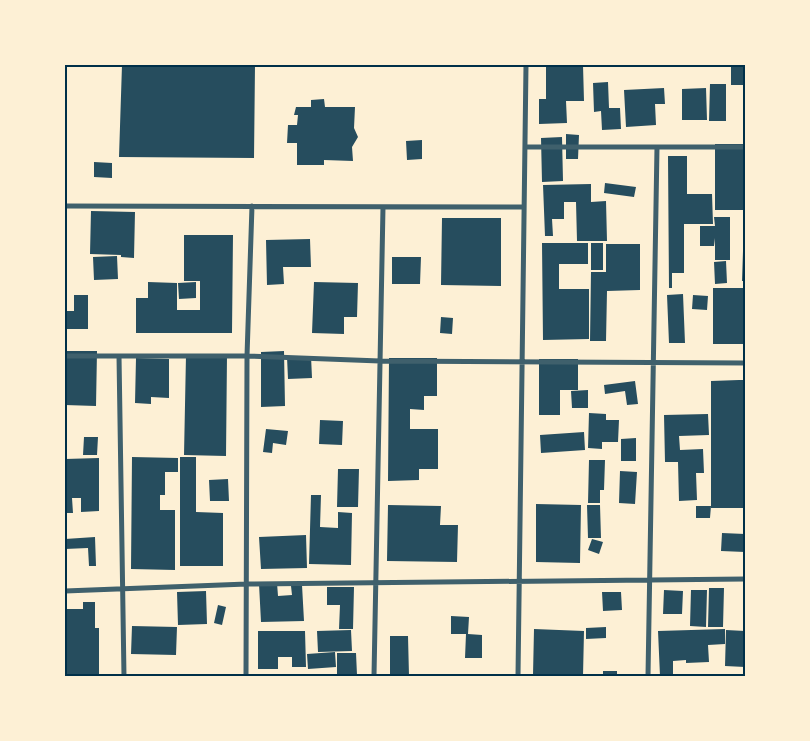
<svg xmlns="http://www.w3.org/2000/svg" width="810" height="741" viewBox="0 0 810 741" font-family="'Roboto Condensed',sans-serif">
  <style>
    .building { fill: #264d5e }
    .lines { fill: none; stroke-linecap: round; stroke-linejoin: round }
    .minor { stroke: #3f606c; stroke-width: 5 }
    .neatline { fill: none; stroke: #003049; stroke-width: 2 }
  </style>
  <rect width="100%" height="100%" fill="#fdf0d5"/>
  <path class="building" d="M122,65h133l-1,93 -135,-1z
    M546,65h37l1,36h-18l1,22 -28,1v-25h7z
    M731,65h14v20h-14z
    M608,82l1,26h11l1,21 -19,1 -1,-19 -7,1 -1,-29z
    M710,84h16v37h-17z
    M664,88l1,16h-10l1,21 -30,2 -2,-37z
    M706,88l1,32h-25v-31z
    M324,99l1,8h30l-1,21 4,9 -6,10 1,14 -29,-1v5h-27v-22h-10l1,-18h9l1,-10h-4l2,-8h15v-7z
    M566,134l13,1 -1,24h-12z
    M562,137l1,44 -21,1 -1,-44z
    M422,140v19l-15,1 -1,-19z
    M715,144h29l1,66h-30z
    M668,156h19v38h25l1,30h-29v49h-12v15h-3z
    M94,162l18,1v15l-18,-1z
    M605,183l31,4 -2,10 -30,-4z
    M591,184v18l15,-1 1,40h-30l-1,-39h-12v17h-12l1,17h-8l-2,-51z
    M91,211l44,1 -1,46 -13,-1v-2l-31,-1z
    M714,217h16v43h-15v-22l-1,8h-14v-20h15z
    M442,218h59v68l-60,-1z
    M184,235h49l-1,98h-96v-35h12v-16l29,1v27h23v-29h-16z
    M310,239l1,28h-28l1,17 -17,1 -1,-45z
    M542,243h46v21h-29v25h30v50l-46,1z
    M591,243h12v27h-12z
    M606,244h34v46l-33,1 -1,50h-16l1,-69h15z
    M743,251h2v30h-3z
    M117,256l1,23 -24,1 -1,-23z
    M392,257h29l-1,27h-28z
    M726,261l1,22 -12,1 -1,-22z
    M196,282v16l-17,1 -1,-16z
    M314,282l44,1 -1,34h-13v17l-32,-1z
    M713,288h32v56h-32z
    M683,294l2,49h-16l-2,-48z
    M74,295h14v34h-23v-18h9z
    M693,295l15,1 -1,14 -15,-1z
    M441,317l12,1 -1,16 -12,-1z
    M65,351h32l-1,55 -31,-1z
    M284,351l1,55 -24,1v-55z
    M186,355h41l-1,101 -42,-1z
    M311,356l1,22 -24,1 -1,-22z
    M136,358l33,1v39l-18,-1v7l-16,-1z
    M389,358h48v38h-13v14l-14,-1v20h28v40h-19v11l-31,1z
    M539,359h39v31h-18v25h-21z
    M739,380h6v128h-34v-127z
    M635,381l3,23 -11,1 -2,-14 -20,3 -1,-9z
    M588,390v18h-16l-1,-17z
    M589,413l17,1v6h13l-1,22h-16v7l-14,-1z
    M708,414l1,21 -30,1 1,14 23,-1 1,24h-8l1,27 -18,1 -1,-39h-13l-1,-47z
    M320,420l23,1 -1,24 -23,-1z
    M266,429l22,2 -2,14 -13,-2 -1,10 -9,-1z
    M584,432l1,18 -44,3 -1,-18z
    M84,437h14l-1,18h-14z
    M636,438v23h-15v-22z
    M132,457l46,1v14h-13v23h-5v15h15v60l-44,-1z
    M180,457h16v55l27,1v53h-43z
    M99,458v53l-18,1v-14h-9l1,15h-8v-54z
    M589,460h16l-1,30h-4v13h-12z
    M338,469h21l-1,38h-21z
    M620,471l17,1 -2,32 -16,-1z
    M228,479l1,22h-19l-1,-21z
    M311,495h10l-1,32 18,1v-16l14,1 -1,52 -42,-1z
    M536,504l45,1 -1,58 -44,-1z
    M388,505l53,1 -1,19h18l-1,37 -70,-1z
    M587,505h13l1,33h-13z
    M696,506h15l-1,12h-14z
    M722,533l23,1v18l-24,-1z
    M306,535l1,33 -46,1 -2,-32z
    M95,537l1,29h-7l-1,-18 -23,1v-10z
    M592,539l11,3 -4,12 -11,-4z
    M277,583l1,13 14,-1 -1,-9 11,-1 2,36 -43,1 -2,-38z
    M327,587h27l-1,42h-14l1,-24h-13z
    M709,588h15l-1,39h-15z
    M664,590l19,1 -1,23h-19z
    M691,590h16l-1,37 -16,-1z
    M206,591l1,33 -29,1 -1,-33z
    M602,592h19l1,18 -19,1z
    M83,602h12v26h4v48h-34v-67h18z
    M218,605l8,2 -4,18 -8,-2z
    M451,616l18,1 -1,17 14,1v23h-17l1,-24h-15z
    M132,626l45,1 -1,28 -45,-1z
    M606,627v11l-20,1v-11z
    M534,629l50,2 -1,45 -50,-1z
    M725,629v15l-17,1 1,17 -23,1v-3l-13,1v15h-13l-2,-45z
    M351,630l1,21 -34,1 -1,-21z
    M726,630l19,1v36l-20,-1z
    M258,631h47l1,36h-14v-10h-14v12h-20z
    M390,636h18l1,40h-19z
    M335,652l1,15 -28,2 -1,-15z
    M337,653h19l1,22 -20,1z
    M603,671h14v5h-14z"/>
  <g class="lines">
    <path class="minor" d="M525,147h220
      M65,206l459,1
      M65,356h182l133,5 365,2
      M119,356l5,320
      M65,591l182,-7 498,-5
      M246,676l1,-320 5,-150
      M374,676l9,-469
      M518,676l8,-611
      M648,676l9,-529"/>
  </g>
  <rect width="810" height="741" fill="none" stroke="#fdf0d5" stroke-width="132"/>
  <rect x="66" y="66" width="678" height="609" class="neatline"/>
</svg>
